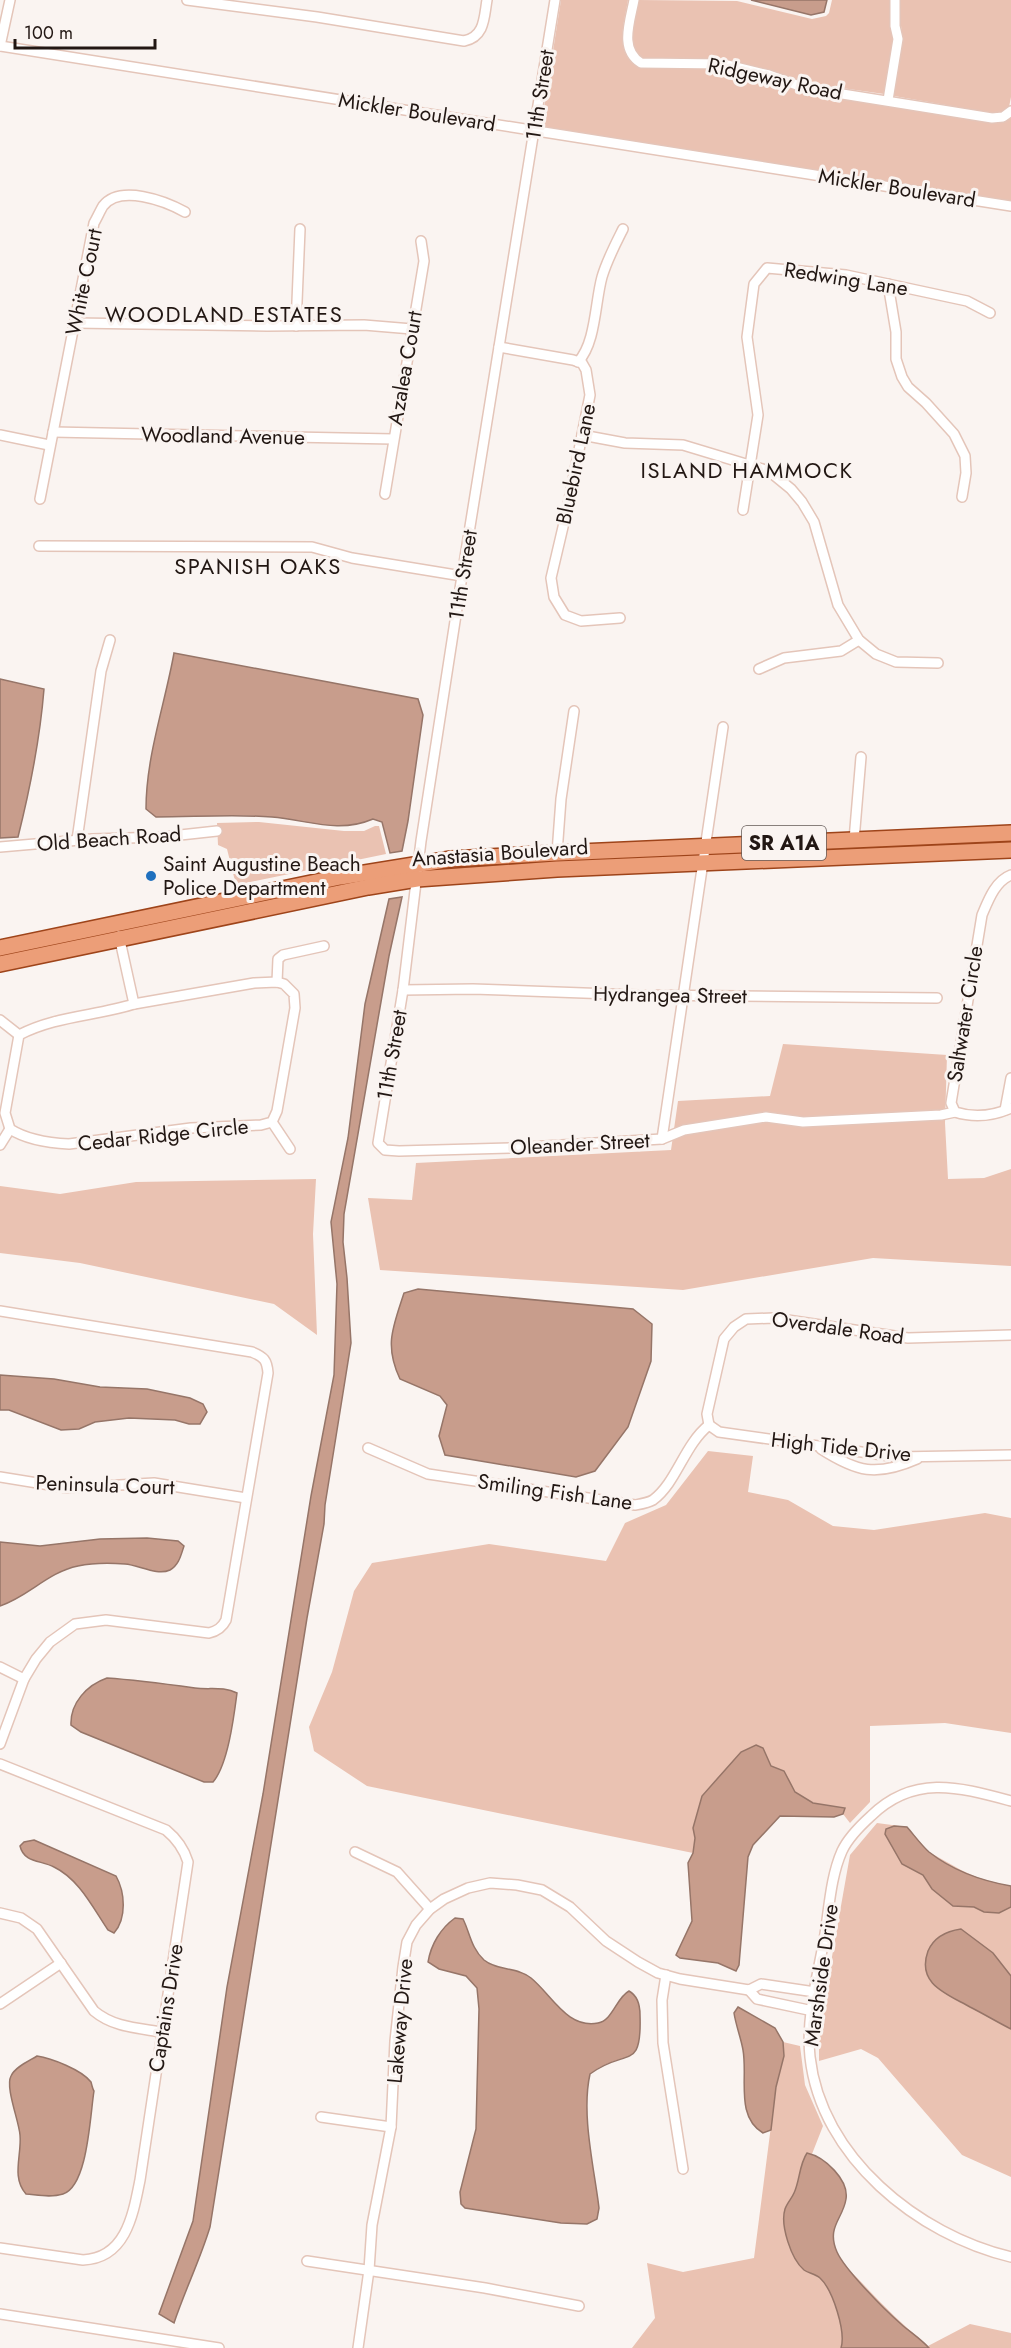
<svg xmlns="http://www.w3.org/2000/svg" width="1011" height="2348" font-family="Jost,sans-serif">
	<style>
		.green { fill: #eac2b2 }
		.water { fill: #c89d8c; stroke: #967568; stroke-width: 1.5 }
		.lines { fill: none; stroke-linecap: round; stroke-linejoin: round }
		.minor-casing { stroke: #e4c5b9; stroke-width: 12 }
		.primary-casing { stroke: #9e441a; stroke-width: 18 }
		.minor { stroke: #fff; stroke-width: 9 }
		.primary { stroke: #ec9e78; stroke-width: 15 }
		.poi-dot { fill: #1f70be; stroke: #faf4f1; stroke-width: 2 }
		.labels { text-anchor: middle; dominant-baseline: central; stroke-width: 6; stroke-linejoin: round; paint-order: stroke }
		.shield { fill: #faf4f1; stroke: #635956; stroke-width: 1.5 }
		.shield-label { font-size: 20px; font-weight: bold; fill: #221713 }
		.street-label { font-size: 21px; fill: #221713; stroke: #faf4f1 }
		.poi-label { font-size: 21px; fill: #221713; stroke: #faf4f1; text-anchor: start }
		.neighbourhood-label { font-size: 22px; letter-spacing: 1.5px; fill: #221713; stroke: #faf4f1 }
	</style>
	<rect width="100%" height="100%" fill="#faf4f1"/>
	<g class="green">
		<path d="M561 0H628C624 24 613 55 641 68L723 69 767 80 804 93 993 122H1004L1011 117V201L541 127Z"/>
		<path d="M639 0 737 1 812 19 826 16 829 13 832 0H890V26L893 39 884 94 806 83 770 71 724 60 643 59C625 47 636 18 639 0Z"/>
		<polygon points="901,0 1011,0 1011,97 1009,107 1001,112 992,113 894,96 903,40 901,26"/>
		<polygon points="259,822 344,831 364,831 375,826 379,826 386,854 236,885 227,849 218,845 217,823"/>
		<polygon points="783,1044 947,1055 945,1123 948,1179 984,1178 1011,1169 1011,1266 873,1258 683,1290 380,1270 368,1198 412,1200 416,1163 671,1150 678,1101 770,1096"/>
		<polygon points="316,1179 313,1234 317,1335 274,1304 80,1263 0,1253 0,1186 60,1194 136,1182"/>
		<polygon points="708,1451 753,1456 748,1492 788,1500 833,1526 874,1530 985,1513 1011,1518 1011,1733 945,1723 870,1726 870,1802 850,1823 843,1814 845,1808 813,1803 795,1792 693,1853 367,1786 314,1751 309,1727 332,1672 354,1591 372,1563 489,1544 606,1561 625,1523 666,1505"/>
		<polygon points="877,1823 907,1827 929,1852 961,1870 985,1881 1011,1886 1011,2177 962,2155 878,2058 861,2049 819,2061 819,2030 850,1855"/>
		<path d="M783 2042 800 2046 805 2085 823 2126 812 2154C882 2202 816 2210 837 2253 843 2265 855 2275 864 2285 884 2307 905 2327 928 2346L970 2324 1011 2333V2348H632L655 2318 647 2263 683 2272 754 2258 776 2087 784 2056Z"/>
	</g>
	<g class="water">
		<polygon points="751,0 827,0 824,12 811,15"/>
		<path d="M174 653 418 699 423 715 408 821 402 851 390 853 382 822 373 819C338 834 308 820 272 817 234 814 194 817 156 817L146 809C146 756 165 704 174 653Z"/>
		<path d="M0 679 44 689C40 739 30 789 18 837L0 838Z"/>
		<path d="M402 897 389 956 344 1214 343 1242 347 1278 351 1343 325 1505 324 1524 307 1618 210 2227C200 2260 185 2290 174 2323L159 2314 193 2221 227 1987 263 1794 311 1496 334 1375 337 1284 331 1222 348 1138 365 1004 389 899Z"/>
		<path d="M418 1289 633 1309 652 1324 651 1361 628 1427 595 1471 576 1477 445 1455 439 1436 447 1405 440 1396 400 1379C384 1345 393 1327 404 1293Z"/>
		<polygon points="0,1375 54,1379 100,1387 147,1389 190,1398 203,1404 207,1412 200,1424 189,1424 175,1420 129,1418 95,1422 79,1429 61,1430 9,1410 0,1410"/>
		<path d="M147 1538 178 1541 184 1546C181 1555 179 1565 170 1570 157 1576 139 1565 125 1564 111 1563 92 1563 78 1566 48 1572 28 1597 0 1606V1542L40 1546 100 1539Z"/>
		<path d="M107 1678C137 1680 166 1684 195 1688 210 1690 223 1686 237 1693 234 1716 228 1765 213 1782H204L81 1732 71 1725C70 1703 87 1685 107 1678Z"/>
		<polygon points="756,1745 763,1748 771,1766 784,1771 795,1792 813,1803 845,1808 843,1814 834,1817 780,1816 753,1845 748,1857 739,1965 736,1971 718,1963 680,1958 676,1955 692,1921 688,1863 693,1853 695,1838 693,1828 702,1796 741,1752"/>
		<path d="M894 1826 907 1827C914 1835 921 1845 929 1852 952 1870 982 1881 1011 1886V1907L999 1913 984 1912 974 1907 953 1906 932 1889 923 1875 902 1864 885 1834 886 1829Z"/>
		<path d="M34 1840 116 1876C125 1892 127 1918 114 1933L108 1930C93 1908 79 1879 54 1867 41 1860 24 1863 20 1846L24 1842Z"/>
		<path d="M455 1918 463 1919C470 1933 471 1948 484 1960 497 1971 518 1967 531 1978 552 1995 567 2029 598 2023 613 2020 616 1998 629 1991 638 1996 640 2005 640 2015 642 2073 626 2047 590 2074 581 2114 594 2167 599 2208L597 2219 587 2224 561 2223 465 2208 461 2204 460 2192 476 2129 479 2009 477 1988 466 1976 439 1969 428 1962C431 1944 441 1928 455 1918Z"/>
		<path d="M961 1929 993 1953 1011 1976V2029C997 2022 984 2014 970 2007 947 1994 916 1984 928 1951 934 1937 947 1931 961 1929Z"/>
		<path d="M738 2007 775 2028 783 2042 784 2056 776 2087 771 2130 763 2133C735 2116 748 2078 743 2050 741 2038 736 2026 734 2013Z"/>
		<path d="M37 2056C51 2058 82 2070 91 2082 91 2082 93 2090 94 2091 90 2115 88 2186 63 2194 51 2198 38 2195 26 2194 11 2177 22 2155 20 2135 19 2121 5 2087 11 2076 15 2067 29 2061 37 2056Z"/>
		<path d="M807 2153C825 2157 849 2180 846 2199 843 2219 826 2227 837 2252 845 2270 885 2310 901 2324 910 2332 921 2339 929 2348H841C846 2332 833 2290 820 2278 816 2274 808 2273 804 2270 791 2259 780 2225 785 2209 787 2203 792 2198 794 2193 800 2180 799 2165 807 2153Z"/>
	</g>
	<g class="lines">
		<g class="minor-casing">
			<g id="minor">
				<path d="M187 0 317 17 464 41C485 37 484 17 487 0"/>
				<polyline points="555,0 462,576 421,841 403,990 378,1143 385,1150 399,1151 511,1148 662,1139 684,1130 766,1117 803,1122 941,1115 955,1112"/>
				<path d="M634 0C630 22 619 49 641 63L723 64 769 75 805 88 992 118 1003 117 1011 111"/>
				<polyline points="0,46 1011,206"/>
				<polyline points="0,46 10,0"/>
				<polyline points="888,100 898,39 895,26 895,0"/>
				<polyline points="888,284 896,332 896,359 902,377 908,387 926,403 954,434 965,456 966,473 962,497"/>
				<polyline points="75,323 267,326 364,325 412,329"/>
				<polyline points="296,326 300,229"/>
				<polyline points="499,347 573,360 582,363 586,370 590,395 567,510 551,578 554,597 565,615 581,621 620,618"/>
				<path d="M578 362C596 343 595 302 602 277 607 260 615 245 623 229"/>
				<polyline points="53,432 393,439"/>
				<polyline points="0,435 49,445"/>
				<polyline points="582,435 625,443 683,445 769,471 791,489 802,502 814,522 838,605 859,640 876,654 896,662 938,663"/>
				<polyline points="385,494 424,261 421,241"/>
				<path d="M40 499 94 223C97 218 100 211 103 206 120 184 165 201 185 212"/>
				<polyline points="743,510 758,415 747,337 754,284 767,268 846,275 967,301 990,313"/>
				<polyline points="39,546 312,547 352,558 462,576"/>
				<polyline points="759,669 784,658 841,651 859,640"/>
				<polyline points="77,840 101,671 110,640"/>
				<polyline points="854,840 861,757"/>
				<polyline points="0,847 92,839 162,837 217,831"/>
				<polyline points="557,853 561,799 574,711"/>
				<path d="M1011 875C995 881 988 901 982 915L951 1103 955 1112C974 1118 993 1116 1011 1108"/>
				<polyline points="119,936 134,1004"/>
				<path d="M277 982 284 984 294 994 295 1008 277 1111 272 1122 261 1125 191 1128 69 1144C49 1143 27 1140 10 1129L5 1113 19 1035C55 1016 96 1016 134 1004L254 983Z"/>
				<polyline points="277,982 278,959 283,955 324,946"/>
				<polyline points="403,990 473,989 638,995 937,998"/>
				<polyline points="0,1020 19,1035"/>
				<polyline points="1005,1110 1011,1078"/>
				<polyline points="272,1122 290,1149"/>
				<polyline points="662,1139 723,727"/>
				<polyline points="0,1145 10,1129"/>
				<path d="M0 1311 252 1352C264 1357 267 1360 268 1373L226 1620C222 1628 217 1631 209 1633L106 1620 75 1624 50 1642 36 1659 24 1679 0 1744"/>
				<polyline points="709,1425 707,1414 724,1339 734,1327 746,1319 774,1318 908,1338 1011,1335"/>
				<polyline points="709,1425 719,1432 897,1457 1011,1455"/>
				<path d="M368 1448 428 1474 635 1505C641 1504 648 1503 653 1500 677 1482 684 1445 709 1425"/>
				<path d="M821 1449C857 1472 876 1477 917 1459"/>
				<polyline points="0,1477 68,1488 154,1483 246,1498"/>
				<polyline points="0,1667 24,1679"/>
				<path d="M0 1764 166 1830C177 1839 184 1849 188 1862L140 2180C133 2215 126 2258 83 2260L0 2248"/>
				<path d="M1011 1801C959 1787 914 1774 871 1816 860 1826 848 1838 842 1851 830 1878 829 1912 824 1940 817 1978 806 2019 810 2057 821 2157 918 2235 1011 2257"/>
				<polyline points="355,1852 397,1872 430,1909"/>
				<path d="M0 1913 21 1918 37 1929 94 2011C113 2027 137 2028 161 2032"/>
				<polyline points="666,1975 662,2000 663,2043 683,2169"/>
				<polyline points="749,1990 757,1999 813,2011"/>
				<polyline points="0,2004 61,1963"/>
				<polyline points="321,2117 391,2127"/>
				<polyline points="307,2261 485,2288 579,2306"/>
				<polyline points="0,2314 219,2348"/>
				<polyline points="358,2348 369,2270 372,2225 391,2127 395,2041 403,1967 407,1942 416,1925 430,1909 444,1899 468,1888 490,1883 517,1885 542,1890 570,1907 606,1941 638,1962 658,1973 680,1979 749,1990 761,1984 815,1992"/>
			</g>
		</g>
		<g class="primary-casing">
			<g id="primary">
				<polyline points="0,948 340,877 451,859 557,853 1011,833"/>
				<polyline points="0,964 368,887 417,879 557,869 1011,850"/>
			</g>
		</g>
		<use href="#minor" class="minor"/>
		<use href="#primary" class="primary"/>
	</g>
	<circle class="poi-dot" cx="151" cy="876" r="6"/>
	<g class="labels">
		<rect class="shield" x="742" y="826" width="84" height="34" rx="4.5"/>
		<g class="shield-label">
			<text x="784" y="843">SR A1A</text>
		</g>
		<g class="street-label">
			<text transform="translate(775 79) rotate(12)">Ridgeway Road</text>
			<text transform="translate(540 95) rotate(-81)">11th Street</text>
			<text transform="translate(417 112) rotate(9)">Mickler Boulevard</text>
			<text transform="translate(897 188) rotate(9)">Mickler Boulevard</text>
			<text transform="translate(846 279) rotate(9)">Redwing Lane</text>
			<text transform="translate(84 282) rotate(-78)">White Court</text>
			<text transform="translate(405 368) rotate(-80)">Azalea Court</text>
			<text transform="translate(223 436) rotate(1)">Woodland Avenue</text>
			<text transform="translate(576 464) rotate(-78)">Bluebird Lane</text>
			<text transform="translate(463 575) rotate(-81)">11th Street</text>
			<text transform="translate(109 839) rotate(-4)">Old Beach Road</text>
			<text transform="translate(500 853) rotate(-4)">Anastasia Boulevard</text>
			<text transform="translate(670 995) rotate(1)">Hydrangea Street</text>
			<text transform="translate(965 1014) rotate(-81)">Saltwater Circle</text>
			<text transform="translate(392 1055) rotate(-80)">11th Street</text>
			<text transform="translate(163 1135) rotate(-6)">Cedar Ridge Circle</text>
			<text transform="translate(580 1144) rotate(-3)">Oleander Street</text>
			<text transform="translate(838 1328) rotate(8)">Overdale Road</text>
			<text transform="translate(841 1447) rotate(6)">High Tide Drive</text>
			<text transform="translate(105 1485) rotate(2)">Peninsula Court</text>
			<text transform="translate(555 1492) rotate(8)">Smiling Fish Lane</text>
			<text transform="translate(821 1975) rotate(-82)">Marshside Drive</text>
			<text transform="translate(166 2008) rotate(-81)">Captains Drive</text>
			<text transform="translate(400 2021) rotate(-85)">Lakeway Drive</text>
		</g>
		<g class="poi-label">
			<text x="163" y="864">Saint Augustine Beach<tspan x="163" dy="24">Police Department</tspan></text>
		</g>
		<g class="neighbourhood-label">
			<text x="224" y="314">WOODLAND ESTATES</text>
			<text x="747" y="470">ISLAND HAMMOCK</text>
			<text x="258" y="566">SPANISH OAKS</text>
		</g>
	</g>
	<path d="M15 39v9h140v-9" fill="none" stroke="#221713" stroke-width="3"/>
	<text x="24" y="39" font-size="18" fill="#221713" stroke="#faf4f1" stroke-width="4.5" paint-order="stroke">100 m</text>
</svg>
